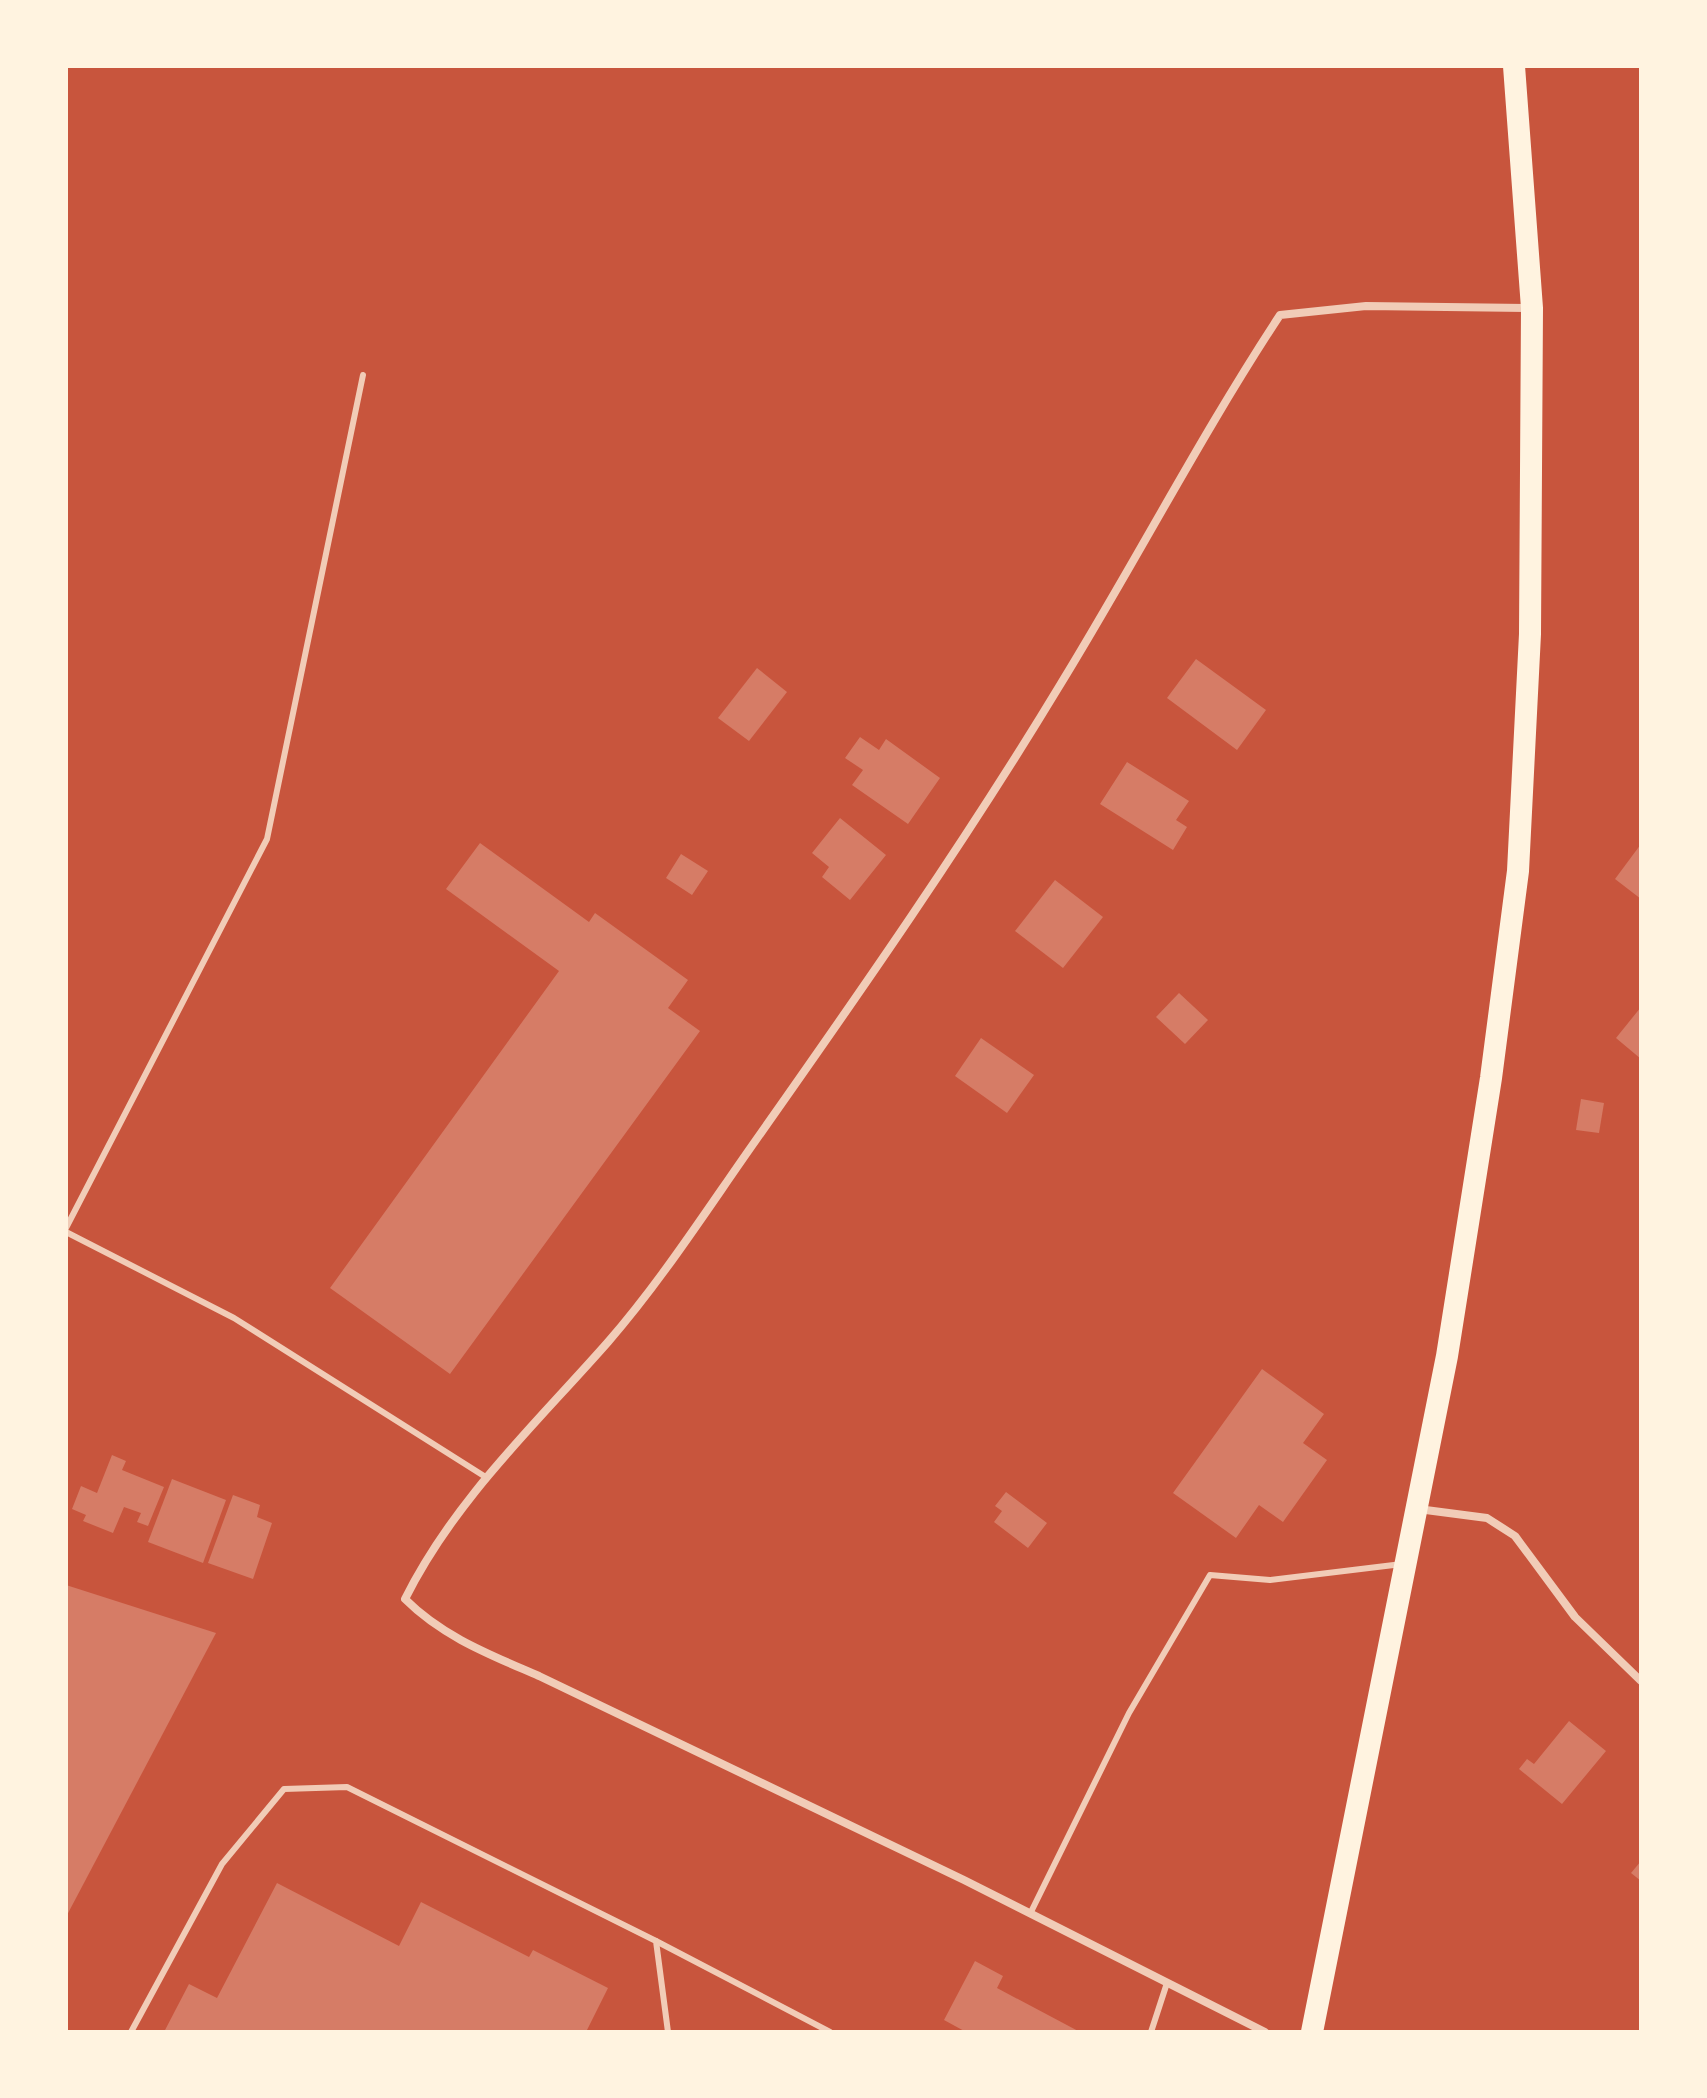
<svg xmlns="http://www.w3.org/2000/svg" width="1707" height="2098" font-family="'IBM Plex Sans',sans-serif">
	<style>
		.building { fill: #d67c66 }
		.lines { fill: none; stroke-linecap: round; stroke-linejoin: round }
		.service { stroke: #f1ccb7; stroke-width: 6 }
		.minor { stroke: #f1ccb7; stroke-width: 8 }
		.trunk { stroke: #fff3e0; stroke-width: 22 }
	</style>
	<rect width="100%" height="100%" fill="#c8553d"/>
	<g class="building">
		<polygon points="1196,659 1266,710 1237,750 1167,698"/>
		<polygon points="757,668 787,692 749,741 718,718"/>
		<polygon points="860,737 879,750 886,739 940,778 908,824 852,785 863,770 845,758"/>
		<polygon points="1127,762 1189,801 1176,820 1187,827 1173,850 1100,804"/>
		<polygon points="840,818 886,855 850,900 822,877 829,867 812,853"/>
		<polygon points="480,843 589,922 595,913 688,980 668,1008 700,1031 450,1374 330,1288 559,971 446,889"/>
		<polygon points="1641,844 1641,899 1615,879"/>
		<polygon points="681,854 708,871 692,895 666,878"/>
		<polygon points="1055,880 1103,917 1063,968 1015,931"/>
		<polygon points="1179,993 1208,1020 1185,1044 1156,1017"/>
		<polygon points="1641,1007 1641,1059 1616,1038"/>
		<polygon points="981,1038 1034,1075 1007,1113 955,1076"/>
		<polygon points="1581,1099 1604,1103 1599,1133 1576,1130"/>
		<polygon points="1262,1369 1324,1414 1303,1443 1327,1460 1283,1522 1259,1505 1236,1538 1173,1493"/>
		<polygon points="112,1455 126,1461 122,1470 164,1487 148,1526 137,1522 141,1513 124,1507 113,1533 83,1521 86,1515 72,1509 81,1486 97,1493"/>
		<polygon points="172,1479 226,1500 203,1563 148,1542"/>
		<polygon points="1006,1492 1047,1523 1028,1548 994,1522 1002,1511 995,1506"/>
		<polygon points="233,1495 260,1505 257,1517 272,1523 253,1579 208,1563"/>
		<polygon points="66,1585 216,1633 66,1917"/>
		<polygon points="1569,1721 1606,1751 1562,1804 1519,1769 1527,1759 1534,1764"/>
		<polygon points="1641,1861 1641,1881 1631,1873"/>
		<polygon points="277,1883 399,1946 421,1902 529,1957 533,1950 608,1988 586,2032 164,2032 189,1984 217,1998"/>
		<polygon points="975,1961 1003,1976 997,1988 1080,2032 966,2032 944,2020"/>
	</g>
	<g class="lines">
		<g class="service">
			<polyline points="66,1228 267,839 363,375"/>
			<polyline points="66,1232 234,1318 484,1476"/>
			<polyline points="1030,1914 1129,1713 1210,1575 1270,1580 1402,1564"/>
			<polyline points="656,1941 830,2032"/>
			<polyline points="131,2032 222,1864 284,1789 347,1787 656,1941 668,2032"/>
			<polyline points="1151,2032 1167,1983"/>
		</g>
		<g class="minor">
			<polyline points="1418,1509 1487,1518 1515,1536 1575,1617 1641,1681"/>
			<path d="M1265 2032 964 1880 539 1676C491 1655 443 1637 405 1599 455 1499 535 1425 608 1342 662 1280 708 1208 756 1140 861 991 965 842 1060 685 1135 563 1201 435 1280 315L1366 306 1531 308"/>
		</g>
		<polyline class="trunk" points="1312,2032 1447,1356 1491,1078 1518,871 1530,634 1532,308 1514,66"/>
	</g>
	<rect width="1707" height="2098" fill="none" stroke="#fff3e0" stroke-width="136"/>
</svg>
